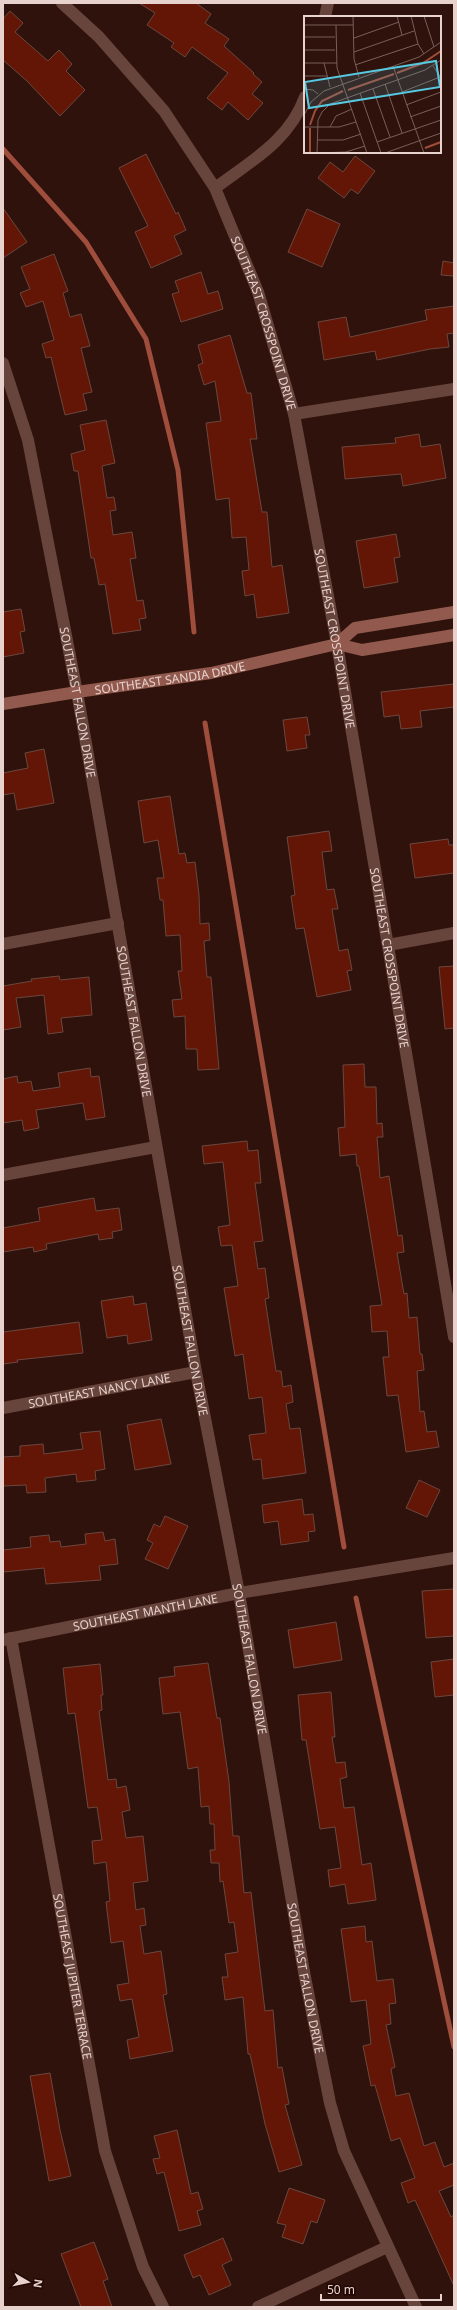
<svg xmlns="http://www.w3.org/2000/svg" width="457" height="2310" font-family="'Noto Sans',sans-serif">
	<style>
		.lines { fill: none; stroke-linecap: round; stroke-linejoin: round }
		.stream { stroke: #9f4d3c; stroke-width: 5 }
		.building { fill: #641606; stroke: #6a473f }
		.street { stroke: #67443c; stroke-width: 12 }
		.secondary { stroke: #925a4e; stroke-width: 12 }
		.labels { text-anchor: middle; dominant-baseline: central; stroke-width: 3; stroke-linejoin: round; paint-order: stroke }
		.street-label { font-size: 12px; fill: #e7d2cd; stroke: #240804 }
		.inset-river { fill: none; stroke: #9f4d3c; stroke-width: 2 }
		.inset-road { fill: none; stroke: #795f59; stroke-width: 1 }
		.view { fill: #56c9e1; fill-opacity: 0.15; stroke: #56c9e1; stroke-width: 2 }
		.inset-edge { fill: none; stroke: #e7d2cd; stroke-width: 2 }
	</style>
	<rect width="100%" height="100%" fill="#2f120b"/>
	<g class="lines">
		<g class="stream">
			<polyline points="3,149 86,242 146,339 178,470 194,632"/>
			<polyline points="205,723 344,1547"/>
			<polyline points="356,1598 454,2047"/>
		</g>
	</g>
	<g class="building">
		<polygon points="139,3 196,3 211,14 205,23 229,39 224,46 254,73 253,74 262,82 252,94 263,103 248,120 228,102 222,110 207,98 228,73 192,47 185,57 171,47 174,43 147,25 155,13"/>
		<polygon points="10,11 23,23 15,32 48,61 59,50 72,64 66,71 85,90 60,116 27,81 3,60 3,19"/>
		<polygon points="146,154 176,214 178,212 186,230 174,236 182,254 151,268 135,232 148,226 119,168"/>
		<polygon points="355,156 375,171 358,194 351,189 344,198 318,178 330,162 343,172"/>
		<polygon points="3,208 27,242 3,258"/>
		<polygon points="307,209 340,224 322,267 288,252"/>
		<polygon points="54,254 68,291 63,293 70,317 81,314 90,346 81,348 92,392 83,394 87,410 65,415 51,357 46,358 42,344 54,340 43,301 26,307 20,293 30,289 21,267"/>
		<polygon points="443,261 454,263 454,276 441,275"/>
		<polygon points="201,272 208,294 218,291 223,309 181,322 172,294 179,292 175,281"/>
		<polygon points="454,306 454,333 447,334 449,347 430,349 377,360 375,351 324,360 318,322 346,317 350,337 427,320 425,310"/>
		<polygon points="230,335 247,393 251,393 257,439 250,439 262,512 267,512 272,567 282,565 289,613 257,618 254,594 245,596 242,571 249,570 246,537 232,538 229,498 216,500 206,423 221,421 215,381 204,385 198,365 203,363 198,345"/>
		<polygon points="106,420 115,463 102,466 107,498 114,497 116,510 110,511 113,535 132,532 136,558 130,559 137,601 143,600 146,618 139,619 141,630 113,634 105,584 99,585 94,558 91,558 78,471 74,471 71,454 85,450 80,425"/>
		<polygon points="419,434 421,447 440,444 446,478 403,486 401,474 345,479 342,447 396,443 395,438"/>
		<polygon points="396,534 400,557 394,558 398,582 364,588 356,541"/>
		<polygon points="21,609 25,631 20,632 24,653 3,657 3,612"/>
		<polygon points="454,684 454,707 420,711 422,727 401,729 399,715 384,717 381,692"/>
		<polygon points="307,717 310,735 305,735 307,748 287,751 283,720"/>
		<polygon points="44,749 54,803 17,810 14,793 3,795 3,773 28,768 25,753"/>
		<polygon points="170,796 179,854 185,853 187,863 195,862 199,895 200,924 209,923 210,940 204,941 207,977 211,977 219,1069 198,1070 197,1049 186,1049 185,1016 174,1017 172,1000 182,999 178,971 182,971 180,935 166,936 163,900 160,900 157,878 164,878 158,840 144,843 138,801"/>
		<polygon points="329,831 332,851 322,852 327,890 334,889 338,909 332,909 339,951 348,949 352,970 347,971 351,990 317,997 304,928 296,929 291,896 295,895 287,837"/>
		<polygon points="448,839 449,845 454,845 454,873 415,878 410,844"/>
		<polygon points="454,966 454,1028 445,1029 439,967"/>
		<polygon points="59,976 60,980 89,977 92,1015 61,1018 63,1032 48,1034 44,995 16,998 21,1027 3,1030 3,986 32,981 31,979"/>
		<polygon points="364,1064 365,1087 376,1087 377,1124 382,1123 383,1137 377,1137 380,1178 389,1176 398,1236 402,1235 404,1252 397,1253 404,1294 407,1293 409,1318 417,1317 420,1354 422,1354 424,1370 417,1371 420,1412 424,1411 427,1432 436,1431 439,1447 406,1452 398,1395 387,1396 383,1357 389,1357 387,1331 372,1332 370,1306 382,1305 359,1166 357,1166 356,1154 340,1156 338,1128 345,1127 343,1065"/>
		<polygon points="90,1068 91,1077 99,1076 105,1117 86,1120 83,1103 36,1110 39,1128 24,1131 22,1120 3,1123 3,1079 17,1076 18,1083 31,1081 33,1091 60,1087 58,1073"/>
		<polygon points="247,1141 248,1151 258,1150 261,1183 255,1183 263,1241 254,1242 258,1269 265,1268 269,1298 265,1299 276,1371 281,1371 283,1387 291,1385 293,1402 286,1404 290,1429 300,1428 306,1473 263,1479 261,1459 253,1460 249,1435 266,1433 262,1397 249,1399 243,1354 235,1356 224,1288 238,1286 232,1245 221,1246 218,1227 230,1225 223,1162 204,1164 202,1146"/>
		<polygon points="94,1198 96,1211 119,1208 122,1230 112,1232 113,1238 99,1240 98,1234 46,1244 47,1249 34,1252 33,1247 3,1252 3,1228 40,1221 38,1208"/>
		<polygon points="133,1296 134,1305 146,1303 152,1340 128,1344 127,1335 107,1338 101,1301"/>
		<polygon points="79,1322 83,1353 17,1360 18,1362 3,1364 3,1332"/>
		<polygon points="161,1419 171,1464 135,1470 127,1425"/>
		<polygon points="100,1431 105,1469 95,1471 96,1480 77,1482 76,1474 45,1478 46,1492 27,1493 26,1485 3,1486 3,1457 20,1456 20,1446 43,1444 44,1454 83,1449 80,1433"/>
		<polygon points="419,1480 440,1490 427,1517 406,1508"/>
		<polygon points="302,1499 304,1515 313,1514 315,1531 308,1532 309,1541 281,1545 278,1521 264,1523 262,1505"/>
		<polygon points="165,1516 188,1526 168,1569 145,1559 153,1543 147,1540 154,1524 160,1527"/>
		<polygon points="103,1532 105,1541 115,1539 118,1564 99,1566 101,1580 46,1584 44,1568 3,1572 3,1550 31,1547 30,1537 49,1535 50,1542 60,1541 61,1547 86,1544 85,1534"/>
		<polygon points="454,1589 454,1636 426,1638 422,1591"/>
		<polygon points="336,1622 342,1660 294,1668 288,1630"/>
		<polygon points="454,1659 454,1695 435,1697 431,1662"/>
		<polygon points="208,1663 217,1718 220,1718 229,1782 233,1836 239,1836 244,1893 251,1892 265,2011 273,2010 278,2068 282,2067 289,2104 285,2105 302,2165 279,2172 265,2124 250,2054 248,2054 243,1997 225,2000 222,1977 228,1977 225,1954 238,1952 234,1922 229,1923 223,1881 220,1882 219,1863 211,1863 210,1850 215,1850 214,1824 210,1824 209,1806 201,1807 198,1767 188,1769 180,1712 163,1714 159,1678 175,1676 174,1667"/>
		<polygon points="100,1664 103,1695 101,1695 102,1710 99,1711 108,1780 116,1779 117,1788 126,1786 130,1810 122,1812 126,1838 143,1836 148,1881 133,1883 136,1910 144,1908 146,1925 140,1926 144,1954 161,1951 167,1994 163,1995 173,2051 130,2059 127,2040 139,2037 132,1999 120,2001 117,1985 129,1983 123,1941 111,1943 106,1902 110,1901 106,1862 94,1864 92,1841 102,1840 97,1807 88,1808 75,1713 68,1714 63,1668"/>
		<polygon points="331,1692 335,1737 332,1737 336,1763 345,1762 347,1777 340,1779 344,1808 354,1807 362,1865 371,1863 376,1900 348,1904 345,1884 330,1887 328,1870 341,1868 335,1827 320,1829 306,1740 302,1740 298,1695"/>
		<polygon points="365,1926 366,1942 372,1941 377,1981 393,1979 396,2003 389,2004 391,2024 386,2025 395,2067 391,2069 396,2096 409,2093 424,2146 435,2142 444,2167 454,2163 454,2185 439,2191 451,2217 454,2215 454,2286 415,2200 408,2203 401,2183 415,2178 400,2138 391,2141 375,2085 371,2086 363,2046 371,2044 366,2000 351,2002 341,1929"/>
		<polygon points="50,2073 60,2130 71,2176 49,2181 30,2076"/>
		<polygon points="177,2130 191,2194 198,2192 203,2209 197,2211 201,2225 179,2231 164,2172 157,2174 153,2159 160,2158 154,2136"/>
		<polygon points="289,2188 325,2200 317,2223 311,2221 303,2244 282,2237 286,2225 277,2223"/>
		<polygon points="223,2238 232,2260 222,2265 231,2285 209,2295 200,2275 193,2278 184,2255"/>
		<polygon points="94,2242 108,2279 103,2281 112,2307 81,2307 61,2254"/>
	</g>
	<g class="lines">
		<g class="street">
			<path id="s1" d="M62 3 99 37 164 111 215 188 258 292 294 414 337 644 454 1337"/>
			<polyline points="325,17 328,3"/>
			<path d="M215 188C251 161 289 141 305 97"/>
			<path id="s2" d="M3 363 28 440 77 692 196 1372 239 1593 304 1972 330 2103 344 2151 416 2307"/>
			<polyline points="294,414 454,389"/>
			<polyline points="3,944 118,923"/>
			<polyline points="388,945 454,933"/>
			<polyline points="3,1175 156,1147"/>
			<path id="s3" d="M3 1408 196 1372"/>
			<path id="s4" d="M11 1638 105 2151 143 2267 163 2307"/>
			<path id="s5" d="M3 1640 239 1593 454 1558"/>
			<polyline points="258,2307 387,2247"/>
		</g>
		<g class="secondary">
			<polyline points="337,644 355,628 454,612"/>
			<path id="s6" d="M3 704 77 692 211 673 337 644 362 650 454 635"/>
		</g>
	</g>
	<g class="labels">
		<g class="street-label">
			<text stroke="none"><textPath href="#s1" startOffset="385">SOUTHEAST CROSSPOINT DRIVE</textPath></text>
			<text stroke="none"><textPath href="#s1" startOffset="709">SOUTHEAST CROSSPOINT DRIVE</textPath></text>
			<text stroke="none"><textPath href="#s6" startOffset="169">SOUTHEAST SANDIA DRIVE</textPath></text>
			<text stroke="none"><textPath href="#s2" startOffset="348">SOUTHEAST FALLON DRIVE</textPath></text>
			<text stroke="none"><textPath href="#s1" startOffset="1033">SOUTHEAST CROSSPOINT DRIVE</textPath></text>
			<text stroke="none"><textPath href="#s2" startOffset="672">SOUTHEAST FALLON DRIVE</textPath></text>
			<text stroke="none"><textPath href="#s2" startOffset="996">SOUTHEAST FALLON DRIVE</textPath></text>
			<text stroke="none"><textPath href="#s3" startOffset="98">SOUTHEAST NANCY LANE</textPath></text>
			<text stroke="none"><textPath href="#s5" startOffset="145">SOUTHEAST MANTH LANE</textPath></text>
			<text stroke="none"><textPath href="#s2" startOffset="1320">SOUTHEAST FALLON DRIVE</textPath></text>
			<text stroke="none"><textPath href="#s4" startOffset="344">SOUTHEAST JUPITER TERRACE</textPath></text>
			<text stroke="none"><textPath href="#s2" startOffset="1644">SOUTHEAST FALLON DRIVE</textPath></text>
		</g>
	</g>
	<g transform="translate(304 16)">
		<rect width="137" height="137" fill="#2f120b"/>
		<path class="inset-river" d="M93 57 119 47 137 35M44 74 90 58M6 109 11 95 18 85 39 75M121 132 137 126M6 137V112"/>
		<path class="inset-road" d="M49 0 50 43 55 61M93 0 98 19M107 0 114 28 120 38M120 0 130 31M0 9H49M32 9 33 52 63 137M0 21H31M50 22 95 6M0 34H31M50 36 110 15M0 47H33M20 47 26 71M51 49 114 28M89 50 120 137M129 50 137 62M0 60H23M81 68 98 117M0 73 9 74 14 78M69 73 86 121M98 76 136 61M56 77 77 137M102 89 137 76M0 99 7 86 20 75 115 41 137 26M106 101 137 90M0 111H35L52 106M26 111 32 100 48 93M13 124H39L57 118M73 126 137 104M13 137 14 104 18 96 26 88 121 54 137 44M13 137 42 136 61 130M81 137 137 117"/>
		<path class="view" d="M132 45 136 71 5 92 1 66Z"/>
		<rect width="137" height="137" class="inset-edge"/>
	</g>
	<rect width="457" height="2310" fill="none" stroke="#e7d2cd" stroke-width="8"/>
	<g transform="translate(28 2282) rotate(99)" stroke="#240804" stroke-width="3" paint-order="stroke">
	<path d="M0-3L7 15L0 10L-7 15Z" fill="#e7d2cd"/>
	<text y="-6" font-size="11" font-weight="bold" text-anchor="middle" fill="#e7d2cd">N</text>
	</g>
	<path d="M321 2294v6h120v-6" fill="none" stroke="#e7d2cd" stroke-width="2"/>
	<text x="327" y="2294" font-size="12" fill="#e7d2cd" stroke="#240804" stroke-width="3" paint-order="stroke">50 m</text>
</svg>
